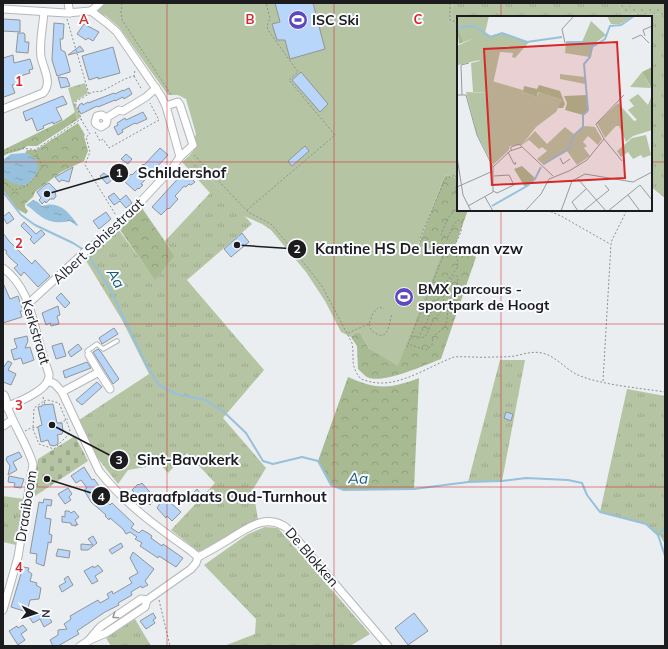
<svg xmlns="http://www.w3.org/2000/svg" width="668" height="649" font-family="Mulish,sans-serif">
	<style>
		.grass { fill: url(#grass-tufts) }
		.forest { fill: url(#forest-crowns) }
		.cemetery { fill: url(#cemetery-stones) }
		.park { fill: url(#park-dots) }
		.pitch { fill: #b5c4a3 }
		.water { fill: url(#water-ripples) }
		.lines { fill: none; stroke-linecap: round; stroke-linejoin: round }
		.stream { stroke: #96c0db; stroke-width: 2 }
		.building { fill: #b8d6f9; stroke: #929497 }
		.lane-casing { stroke: #b4b7ba; stroke-width: 5.5 }
		.street-casing { stroke: #b4b7ba; stroke-width: 9 }
		.secondary-casing { stroke: #b4b7ba; stroke-width: 12 }
		.path { stroke: #8e9092; stroke-width: 1; stroke-dasharray: 2 2; stroke-linecap: butt }
		.lane { stroke: #fff; stroke-width: 3.5 }
		.street { stroke: #fff; stroke-width: 7 }
		.secondary { stroke: #fff; stroke-width: 10 }
		.oneway { stroke: #99999a }
		.grid { fill: none; stroke: #d62828; stroke-width: 1; stroke-opacity: 0.55 }
		.labels { text-anchor: middle; dominant-baseline: central; stroke-width: 4; stroke-linejoin: round; paint-order: stroke }
		.poi-label { font-size: 14px; font-weight: bold; fill: #1c1c1e; stroke: #f9fbff; text-anchor: start }
		.street-label { font-size: 14px; fill: #1c1c1e; stroke: #f9fbff }
		.water-label { font-size: 15px; font-style: italic; fill: #145b7f; stroke: #f9fbff }
		.inset-river { fill: none; stroke: #96c0db; stroke-width: 2 }
		.inset-road { fill: none; stroke: #989a9d; stroke-width: 1 }
		.view { fill: #d62828; fill-opacity: 0.15; stroke: #d62828; stroke-width: 2 }
		.inset-edge { fill: none; stroke: #1c1c1e; stroke-width: 2 }
		.grid-label { font-size: 13px; text-anchor: middle; font-weight: bold; fill: #d62828; stroke: #f9fbff; stroke-width: 4; stroke-linejoin: round; paint-order: stroke }
		.leader { fill: none; stroke: #1c1c1e; stroke-width: 1.5 }
		.callout-dot { fill: #1c1c1e; stroke: #f9fbff; stroke-width: 1.5 }
		.mark-label { font-size: 12px; text-anchor: middle; font-weight: bold; fill: #fff }
		.callout-label { font-size: 15px; text-anchor: middle; font-weight: bold; fill: #1c1c1e; stroke: #f9fbff; stroke-width: 4; stroke-linejoin: round; paint-order: stroke }
	</style>
	<defs>
		<pattern id="grass-tufts" width="24" height="20" patternUnits="userSpaceOnUse"><rect width="24" height="20" fill="#b5c4a3"/><path d="M3 7l-1-3M5 7V3M7 7l1-3M15 17l-1-3M17 17v-4M19 17l1-3" fill="none" stroke="#9ba88c"/></pattern>
		<pattern id="forest-crowns" width="20" height="18" patternUnits="userSpaceOnUse"><rect width="20" height="18" fill="#a8ba92"/><path d="M2 6a3 3 0 1 1 6 0M12 15a3 3 0 1 1 6 0" fill="none" stroke="#909f7d"/></pattern>
		<pattern id="cemetery-stones" width="16" height="16" patternUnits="userSpaceOnUse"><rect width="16" height="16" fill="#b5c4a3"/><path d="M2 7V4a2 2 0 0 1 4 0v3zM10 15v-3a2 2 0 0 1 4 0v3z" fill="#9ba88c"/></pattern>
		<pattern id="park-dots" width="8" height="8" patternUnits="userSpaceOnUse"><rect width="8" height="8" fill="#b5c4a3"/><path d="M2 2h.1M6 6h.1" fill="none" stroke="#9ba88c" stroke-width="1.8" stroke-linecap="round"/></pattern>
		<pattern id="water-ripples" width="26" height="14" patternUnits="userSpaceOnUse"><rect width="26" height="14" fill="#96c0db"/><path d="M2 4q2-2 4 0t4 0M15 11q2-2 4 0t4 0" fill="none" stroke="#81a4bc"/></pattern>
	</defs>
	<rect width="100%" height="100%" fill="#ebeef1"/>
	<g class="grass">
		<polygon points="453,3 619,3 623,13 665,15 665,198 651,187 651,17 458,17 458,21 451,19"/>
		<polygon points="85,83 88,93 74,102 81,117 77,120 68,88"/>
		<polygon points="189,156 252,224 187,280 264,370 223,418 266,468 253,489 258,520 234,532 203,551 198,551 171,530 215,483 187,453 168,473 157,461 146,467 128,470 118,484 96,456 79,420 149,374 122,320 85,259 89,257 118,229 155,279 175,256 165,241 210,193 182,162"/>
		<polygon points="500,360 525,360 502,481 468,482"/>
		<polygon points="627,389 665,396 665,544 660,536 658,535 646,524 600,512"/>
		<polygon points="3,496 24,499 16,545 3,542"/>
		<polygon points="265,527 278,528 370,634 350,646 224,646 255,634 256,619 204,565 248,534"/>
		<polygon points="135,619 151,646 111,646 106,638"/>
	</g>
	<g class="forest">
		<path d="M75 112 77 120 37 146H27C20 153 11 151 3 156V150L64 120Z"/>
		<path d="M78 123 85 135 84 136 88 151 84 161 61 172 35 192 33 197 25 204V207L28 211 26 214 17 209 3 190V175L4 177 25 185C38 177 36 172 34 158L25 153 27 150H36Z"/>
		<path d="M445 175 458 178V210H468L455 246 476 257 441 359C425 365 381 385 367 377 364 375 360 371 358 369L357 346 351 337 355 333 360 332 369 349 443 252 418 246Z"/>
		<polygon points="142,208 175,256 155,280 120,230"/>
		<path d="M348 377C377 390 390 389 419 378L414 489 344 490 331 485 318 461Z"/>
	</g>
	<polygon class="cemetery" points="75,436 88,461 32,498 38,459"/>
	<polygon class="park" points="619,3 665,3 665,15 623,13"/>
	<g class="pitch">
		<polygon points="105,3 453,3 451,19 458,21 458,178 445,175 418,245 443,252 398,366 369,349 360,332 355,333 351,337 341,332 325,301 306,272 271,230 262,224 244,216 189,156 194,150 194,140 196,134 186,99 178,95 168,95 119,27 106,16 102,15 98,11 100,6"/>
		<polygon points="626,3 665,3 665,9 629,6"/>
	</g>
	<g class="water">
		<path d="M25 153C28 154 32 156 34 158 43 168 34 180 25 185 16 185 8 183 3 175V160L11 154Z"/>
		<path d="M33 200 38 202 42 206C59 200 69 212 78 225L77 226 70 221C59 224 47 222 39 215 34 212 32 208 26 205Z"/>
	</g>
	<g class="lines">
		<g class="stream">
			<polyline points="3,192 21,215 35,225 73,243 84,250"/>
			<polyline points="89,257 109,287 147,366 159,385 176,394 205,400 224,412 246,433 263,461 273,464 302,457 318,461 331,485 344,490 414,489 468,482 502,481 526,478 568,480 582,483 587,495 600,512 646,524 658,535 665,556"/>
			<polyline points="658,535 663,530 665,526"/>
		</g>
	</g>
	<g class="building">
		<polygon points="275,3 313,3 325,49 290,59 285,40 277,40 272,24 280,22"/>
		<polygon points="3,19 20,20 20,32 3,31"/>
		<polygon points="54,23 64,24 63,39 60,39 61,50 65,52 70,70 70,72 57,76 52,60"/>
		<polygon points="84,24 99,32 93,41 88,38 86,40 77,34"/>
		<polygon points="18,33 24,33 25,35 25,42 29,42 28,53 16,52"/>
		<polygon points="80,46 84,51 68,55"/>
		<polygon points="113,47 120,73 98,79 98,77 89,80 82,56"/>
		<polygon points="13,55 14,63 30,59 33,69 29,70 30,73 17,77 19,83 12,85 15,93 4,97 3,94 3,58"/>
		<polygon points="301,72 328,104 320,112 292,80"/>
		<polygon points="58,77 67,78 70,86 61,88"/>
		<polygon points="129,88 132,94 124,99 123,97 115,101 115,100 98,107 97,106 81,114 78,109 79,105 82,103 83,105 88,102 88,103 114,93 115,94 123,90 123,91"/>
		<polygon points="63,96 67,104 56,108 62,120 53,124 53,122 43,126 44,128 37,131 32,118 26,121 23,112"/>
		<polygon points="143,112 147,119 136,124 135,123 122,130 123,132 118,135 114,127 118,125 117,123 125,118 126,120"/>
		<polygon points="305,146 309,151 292,166 288,161"/>
		<polygon points="160,148 168,155 141,184 143,185 139,189 138,188 135,191 124,181 131,174 132,175 143,164 144,165"/>
		<polygon points="126,154 132,159 128,164 121,159"/>
		<polygon points="73,167 69,182 62,180 59,182 55,177"/>
		<polygon points="184,172 195,182 191,185 189,184 186,187 184,186 175,196 178,199 169,209 168,208 161,215 152,207"/>
		<polygon points="104,173 112,180 107,184 100,176"/>
		<polygon points="49,183 57,191 55,192 56,196 54,199 50,199 46,203 45,201 42,204 39,200 41,198 37,192 45,185"/>
		<polygon points="114,193 120,200 126,195 132,203 126,208 120,201 114,205 108,197"/>
		<polygon points="9,212 14,219 7,224 3,217"/>
		<polygon points="106,212 111,219 99,229 93,221"/>
		<polygon points="24,222 36,234 41,230 45,234 34,244 30,239 32,237 21,226"/>
		<polygon points="3,233 9,241 32,264 35,260 50,276 38,287 24,272 21,276 14,268 18,265 10,258 6,253 7,251 3,249"/>
		<polygon points="242,233 249,242 231,257 224,249"/>
		<polygon points="3,283 10,299 18,296 23,311 20,311 22,317 3,323"/>
		<polygon points="61,293 70,303 65,308 56,298"/>
		<polygon points="58,306 60,315 57,316 59,324 51,326 50,323 46,325 42,313"/>
		<polygon points="114,328 118,334 102,344 99,338"/>
		<polygon points="27,336 28,341 25,348 30,347 34,360 23,364 21,358 14,360 11,350 17,348 14,339"/>
		<polygon points="62,343 66,356 56,359 52,346"/>
		<polygon points="78,344 82,349 71,357 68,352"/>
		<polygon points="98,349 101,352 119,379 113,384 93,352"/>
		<polygon points="8,361 12,363 8,370 16,374 11,385 3,382 3,368"/>
		<polygon points="87,362 91,368 65,378 63,371"/>
		<polygon points="97,382 102,387 82,405 76,400"/>
		<polygon points="53,404 57,423 62,423 63,431 62,434 57,435 58,437 58,444 54,446 50,445 48,440 41,442 38,428 39,426 42,425 38,407 42,406 42,405"/>
		<polygon points="506,412 513,414 511,421 504,418"/>
		<polygon points="19,452 22,457 13,462 17,470 8,475 10,466 6,460 7,457"/>
		<polygon points="84,467 92,480 94,479 99,486 95,490 110,505 112,503 134,524 131,528 139,533 142,530 148,533 152,536 151,538 162,546 163,544 183,558 176,567 159,556 158,558 140,546 142,543 135,539 137,537 130,532 126,534 123,529 110,518 109,520 105,516 106,515 91,502 84,490 87,488 81,480 76,483 71,476"/>
		<polygon points="9,476 24,479 21,488 14,487 15,483 8,482"/>
		<polygon points="142,483 155,498 150,505 143,498 141,500 132,490 138,484 139,485"/>
		<polygon points="68,488 72,494 69,497 71,500 65,504 58,494"/>
		<polygon points="197,489 200,493 190,504 186,501"/>
		<polygon points="164,497 181,512 172,521 167,516 166,518 157,508"/>
		<polygon points="44,499 52,500 51,506 47,505 45,518 51,519 49,534 52,535 51,543 48,542 48,544 44,566 36,563 37,554 30,553 39,502 43,503"/>
		<polygon points="65,511 69,511 71,513 74,511 79,517 75,520 78,525 76,524 76,526 71,525 71,523 62,522 62,516 65,517"/>
		<polygon points="93,536 97,543 88,550 81,550 81,544 93,545 88,539"/>
		<polygon points="121,543 123,547 112,554 109,550"/>
		<polygon points="58,549 70,551 69,558 56,556"/>
		<polygon points="133,552 154,569 145,581 148,585 142,588 141,586 131,592 132,595 118,603 119,605 105,612 77,631 79,634 58,646 53,646 50,640 58,635 58,630 67,629 64,624 71,619 70,616 98,600 100,603 109,598 107,594 112,591 113,594 132,583 129,578 138,573 130,558"/>
		<polygon points="98,565 103,571 95,576 98,581 92,584 84,571 93,566 94,568"/>
		<polygon points="23,567 29,568 28,571 32,574 30,581 37,583 36,585 41,588 39,599 30,600 27,612 11,607"/>
		<polygon points="68,576 73,585 62,592 59,586 66,582 64,579"/>
		<polygon points="39,612 41,615 44,613 46,618 48,616 52,622 44,627 40,619 33,623 29,617"/>
		<polygon points="153,613 156,618 153,620 155,623 146,629 140,621"/>
		<polygon points="414,613 428,631 408,645 395,628"/>
		<polygon points="23,625 27,630 21,634 25,640 18,645 9,631 17,626 18,628"/>
	</g>
	<g class="lines">
		<g class="lane-casing">
			<polyline id="lane" points="89,355 87,351 97,344 103,349 117,341"/>
		</g>
		<g class="street-casing">
			<g id="street">
				<polyline points="68,3 70,13"/>
				<polyline points="3,9 66,13 91,11"/>
				<polyline points="91,11 108,24 117,32 161,96 166,106 180,157"/>
				<polyline points="91,11 100,3"/>
				<path d="M3 109 43 93C53 83 43 68 41 57 39 43 43 26 44 12"/>
				<polyline points="106,118 107,121 106,124 101,127 96,124 95,122 97,116 102,115 106,118 119,110 123,111 146,97 156,88"/>
				<path d="M3 268C26 285 31 311 38 338 41 350 45 362 49 374 49 376 49 378 48 380 45 391 17 403 7 406 14 426 27 444 33 464L18 557 3 610"/>
				<polyline points="29,303 89,248 108,235 121,223 173,167 180,157 193,145 180,105 178,102 166,106"/>
				<polyline points="89,355 99,372 110,389"/>
				<path d="M48 381 55 384 62 392 99 471C125 504 157 527 191 551L198 557"/>
				<polyline points="62,392 99,372"/>
				<polyline points="3,426 12,420"/>
				<path d="M198 557C208 552 218 546 228 540 247 528 267 512 288 529L388 646"/>
				<polyline points="88,641 100,627 141,599 147,600 191,569 196,563 198,557"/>
				<polyline points="80,646 88,641 106,633 145,607 147,600"/>
			</g>
		</g>
		<g class="secondary-casing">
			<polyline id="secondary" points="3,396 7,406"/>
		</g>
		<g class="path">
			<polyline points="122,3 121,12 122,20 172,96"/>
			<polyline points="450,3 450,20 458,22"/>
			<polyline points="67,19 89,94 75,102 82,121 90,134 86,137 90,152 85,165 117,217"/>
			<polyline points="134,76 142,90"/>
			<path d="M89 94C93 91 97 92 102 91 113 86 122 79 134 76L135 70"/>
			<polyline points="95,132 100,141 103,139 109,148 159,120 150,103"/>
			<path d="M3 155C12 149 25 147 35 150L81 119"/>
			<path d="M194 155 248 212 271 224 299 257 322 286 352 343C355 359 349 365 361 379 367 381 373 383 380 383 404 384 432 365 454 357 466 356 478 358 491 357 499 357 507 357 515 356 524 354 532 351 542 353 556 356 565 369 578 375 601 385 640 388 665 392"/>
			<path d="M458 174 445 179 421 236 420 241 426 245 443 252 444 254 408 344 426 350 432 345 433 337C437 333 444 329 446 324 448 321 447 309 449 303 451 293 458 287 458 277L455 275 451 279 450 285 443 295 444 304 440 313 433 321 425 337 420 338 419 336 427 322 430 313 434 310 444 285 457 268 458 263 454 247 461 232 462 223 458 220C453 225 451 229 449 236L446 237 441 235 447 219 458 207"/>
			<polyline points="455,176 458,178"/>
			<path d="M3 181 13 190C27 189 36 178 42 166L35 150"/>
			<polyline points="458,183 456,187 455,194 458,195"/>
			<polyline points="247,210 335,135 289,80 298,72 268,30 267,26 270,18 266,3"/>
			<polyline points="547,210 561,216 610,244"/>
			<path d="M369 324C370 329 372 332 377 334 389 341 389 321 392 314"/>
			<polyline points="348,333 369,324 373,313 379,307 384,309"/>
			<polyline points="603,381 611,244 612,240 627,210"/>
			<polyline points="43,397 44,401 48,400 59,403 70,430 68,435 54,449 39,444 33,429 34,408 44,401 45,405"/>
			<polyline points="60,423 68,419"/>
			<polyline points="25,431 31,428 39,427"/>
			<polyline points="14,517 18,518"/>
			<polyline points="159,600 170,646"/>
		</g>
		<use href="#lane" class="lane"/>
		<use href="#street" class="street"/>
		<use href="#secondary" class="secondary"/>
	</g>
	<defs><path id="oneway-chevron" d="M-2-3.5L2.5 0L-2 3.5" fill="none" stroke-width="1.6" stroke-linecap="round" stroke-linejoin="round"/></defs>
	<use class="oneway" href="#oneway-chevron" transform="translate(115 616) rotate(146)"/>
	<path class="grid" d="M167 3V646M334 3V646M501 3V17M3 162H458M651 162H665M501 210V646M3 324H665M3 487H665"/>
	<defs>
		<g id="stadium-disc" transform="scale(1)"><circle r="9.5" fill="#5c49c2" stroke="#f9fbff"/><path d="M0-5a6.5 5 0 1 0 0 10a6.5 5 0 1 0 0-10ZM-3.5-1.8h7v3.6h-7Z" fill="#fff"/></g>
	</defs>
	<g fill-rule="evenodd">
		<use href="#stadium-disc" x="298" y="20"/>
		<use href="#stadium-disc" x="404" y="297"/>
	</g>
	<g class="labels">
		<g class="poi-label">
			<text x="312" y="20">ISC Ski</text>
			<text x="418" y="289">BMX parcours -<tspan x="418" dy="16">sportpark de Hoogt</tspan></text>
		</g>
		<g class="street-label">
			<text transform="translate(98 241) rotate(-43)">Albert Sohiestraat</text>
			<text transform="translate(36 332) rotate(73)">Kerkstraat</text>
			<text transform="translate(26 506) rotate(-81)">Draaiboom</text>
			<text transform="translate(312 557) rotate(49)">De Blokken</text>
		</g>
		<g class="water-label">
			<text transform="translate(116 278) rotate(59)">Aa</text>
			<text transform="translate(358 478) rotate(1)">Aa</text>
		</g>
	</g>
	<g transform="translate(457 16)">
		<rect width="195" height="195" fill="#ebeef1"/>
		<path d="M0 0H32L28 17 32 20 44 17 72 26 58 42 55 41 56 37 43 36 34 77 16 76 14 47 23 45 15 23 7 26 1 13 16 10 0 11ZM150 0H176L163 8H154ZM134 5 149 19 137 28 133 41 108 37 109 26H125ZM185 56 194 72 173 71ZM103 58 128 61V68L103 63ZM181 78 191 89 195 79V114L176 120 169 126 162 110H159L148 122 140 107 161 87 177 105 180 104 171 94 177 90 172 84ZM128 110 138 111 145 123 141 129 131 120 126 126 130 130 127 132 133 140 120 149 110 135 87 149 80 143 90 135 85 131 82 133 72 124 65 129 78 115 90 128 108 111 118 119ZM189 119 194 139 186 142 184 139 176 143 171 136 164 141 160 135 175 122Z" fill="#b5c4a3"/>
		<path d="M16 9 1 13 7 26 2 28 0 11ZM195 51V73L185 56ZM82 69 103 75 108 88 106 92H99L105 84 81 76 80 81 66 76 67 70 80 73ZM130 79 131 96 126 99 108 94 110 87 107 80ZM65 150 78 162 68 171 57 153Z" fill="#a8ba92"/>
		<path d="M15 23H30L31 42 1 49 0 30Z" fill="#b5c4a3"/>
		<path d="M29 28V41L21 45 18 30ZM35 65 66 74V76L80 81 82 76 105 84 99 96 79 111 65 129 53 130 52 134 36 149 20 118 9 76 34 77Z" fill="#b5c4a3"/>
		<path class="inset-river" d="M0 12 17 10 34 21 45 17 70 26 105 21M109 26H129L137 29M86 148 112 133 117 119 126 111V99L131 94 127 48 133 41 135 31 148 23 153 10 164 9 177 0M35 190 70 170 78 163 84 151"/>
		<path class="inset-road" d="M188 20 186 14 195 10M175 23 184 19 192 27M108 27 105 13 117 0M0 79H9L20 119 36 151M5 79 4 49 12 47M54 134V131L62 128 96 160M51 136 57 148H59L58 146M0 141 6 179 14 195M103 142 106 148 113 143M165 145 147 123 139 108 167 79M36 151 53 135 65 131M121 163 149 195M0 171 36 155M36 175 40 177 57 169 52 159 37 160M171 179 183 195M28 181 36 195M11 190 36 176V151M68 195 84 178 92 163 112 155 130 144 147 123M104 195 115 165 128 158 176 166 195 156M121 195 115 186 129 173M126 195 152 174 148 169M151 195 183 169 195 184"/>
		<path class="view" d="M160 26 168 162 35 169 27 33Z"/>
		<rect width="195" height="195" class="inset-edge"/>
	</g>
	<g class="grid-label">
		<text x="84" y="24">A</text>
		<text x="250" y="24">B</text>
		<text x="418" y="24">C</text>
		<text x="19" y="86">1</text>
		<text x="19" y="248">2</text>
		<text x="19" y="410">3</text>
		<text x="19" y="572">4</text>
	</g>
	<path class="leader" d="M47 194L119 173M237 245L297 249M52 425L119 460M47 479L101 496"/>
	<g class="callout-dot">
		<circle cx="47" cy="194" r="4"/>
		<circle cx="237" cy="245" r="4"/>
		<circle cx="52" cy="425" r="4"/>
		<circle cx="47" cy="479" r="4"/>
		<circle cx="119" cy="173" r="10"/>
		<circle cx="297" cy="249" r="10"/>
		<circle cx="119" cy="460" r="10"/>
		<circle cx="101" cy="496" r="10"/>
	</g>
	<g class="mark-label">
		<text x="119" y="177">1</text>
		<text x="297" y="253">2</text>
		<text x="119" y="464">3</text>
		<text x="101" y="501">4</text>
	</g>
	<g class="callout-label">
		<text x="182" y="178">Schildershof</text>
		<text x="419" y="254">Kantine HS De Liereman vzw</text>
		<text x="188" y="465">Sint-Bavokerk</text>
		<text x="223" y="502">Begraafplaats Oud-Turnhout</text>
	</g>
	<rect width="668" height="649" fill="none" stroke="#1c1c1e" stroke-width="8"/>
	<g transform="translate(36 613) rotate(93)" stroke="#f9fbff" stroke-width="3" paint-order="stroke">
	<path d="M0-3L7 15L0 10L-7 15Z" fill="#1c1c1e"/>
	<text y="-6" font-size="11" font-weight="bold" text-anchor="middle" fill="#1c1c1e">N</text>
	</g>
</svg>
